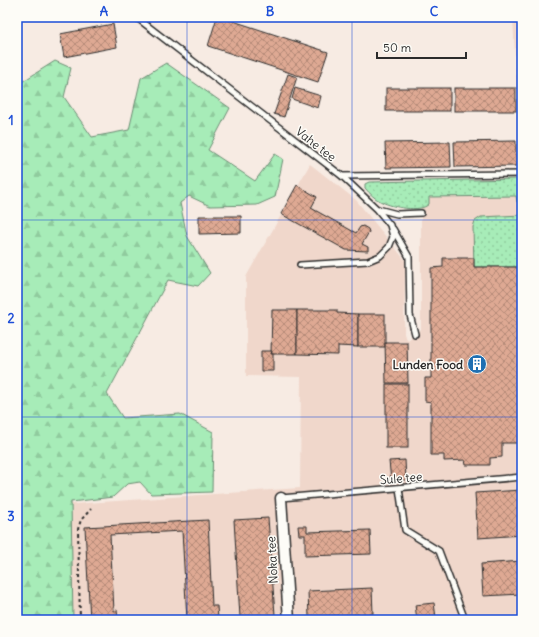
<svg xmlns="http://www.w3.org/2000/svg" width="539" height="637" font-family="Delius,sans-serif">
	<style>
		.built { fill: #f0d7cb }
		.grass { fill: url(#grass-dots); stroke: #698c72 }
		.forest { fill: url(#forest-firs); stroke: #698c72 }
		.garden { fill: #a7ecb8; stroke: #698c72 }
		.building { fill: url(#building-cross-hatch); stroke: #2b2b2b }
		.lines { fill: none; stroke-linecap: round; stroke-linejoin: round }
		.lane-casing { stroke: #2b2b2b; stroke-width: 8 }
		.street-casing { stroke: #2b2b2b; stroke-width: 13 }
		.path { stroke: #2b2b2b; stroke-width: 2; stroke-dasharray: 3 3; stroke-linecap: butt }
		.lane { stroke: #fdfcf7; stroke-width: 5 }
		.street { stroke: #fdfcf7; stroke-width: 10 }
		.grid { fill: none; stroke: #1d4ed8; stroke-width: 1; stroke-opacity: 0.55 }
		.labels { text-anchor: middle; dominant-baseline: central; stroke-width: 3; stroke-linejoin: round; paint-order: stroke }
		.street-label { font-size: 12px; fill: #2b2b2b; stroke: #fdfcf7 }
		.poi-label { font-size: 12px; font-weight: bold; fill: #2b2b2b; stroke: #fdfcf7; text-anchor: end }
		.neatline { fill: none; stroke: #1d4ed8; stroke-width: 1.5 }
		.grid-label { font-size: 13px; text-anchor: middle; font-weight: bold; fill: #1d4ed8 }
	</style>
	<defs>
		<pattern id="grass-dots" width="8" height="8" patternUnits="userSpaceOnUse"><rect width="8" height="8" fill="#a7ecb8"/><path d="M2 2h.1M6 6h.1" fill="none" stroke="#90cb9e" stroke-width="1.8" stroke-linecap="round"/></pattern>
		<pattern id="forest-firs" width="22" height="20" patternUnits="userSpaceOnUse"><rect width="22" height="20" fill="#a7ecb8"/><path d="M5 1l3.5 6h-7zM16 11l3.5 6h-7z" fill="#90cb9e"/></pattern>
		<pattern id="building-cross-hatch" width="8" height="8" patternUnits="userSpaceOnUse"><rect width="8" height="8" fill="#dea993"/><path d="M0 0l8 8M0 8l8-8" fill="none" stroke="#b48a78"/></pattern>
	</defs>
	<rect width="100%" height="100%" fill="#f7ebe3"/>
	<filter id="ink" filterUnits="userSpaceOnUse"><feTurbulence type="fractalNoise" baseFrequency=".025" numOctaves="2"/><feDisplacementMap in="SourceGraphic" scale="8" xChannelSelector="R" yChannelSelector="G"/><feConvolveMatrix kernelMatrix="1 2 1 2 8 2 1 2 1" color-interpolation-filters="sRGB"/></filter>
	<g filter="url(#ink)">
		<g class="built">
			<polygon points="513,17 522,17 522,110 518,111"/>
			<polygon points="310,164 356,200 405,260 404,334 407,340 421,329 421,192 522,192 522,620 17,620 17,508 300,488 301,377 246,376 246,277"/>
		</g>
		<g class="grass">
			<path d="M519 179H522V202H517L516 196 429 197V204C420 213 392 207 382 202 375 199 370 194 365 188V184L369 182Z"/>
			<polygon points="522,215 522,267 474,267 473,227 475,221 481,217"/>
		</g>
		<polygon class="forest" points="55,61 71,68 64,97 92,137 129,130 141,78 166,63 230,108 208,150 255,181 275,154 283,159 275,197 257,205 210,206 189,196 180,203 187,236 210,273 198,286 168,280 107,394 123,418 180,414 213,432 212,492 151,494 140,482 127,484 113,497 71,502 73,620 17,620 17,85"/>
		<polygon class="garden" points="519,47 522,47 522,82 520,82"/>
		<g class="building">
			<polygon points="217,17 221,17 328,52 318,82 208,46"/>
			<polygon points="113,24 117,47 64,57 60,34"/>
			<polygon points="288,74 297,77 284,117 274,114"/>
			<polygon points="295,88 321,96 318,108 292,99"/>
			<rect x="386" y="88" width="64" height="23"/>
			<rect x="454" y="88" width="62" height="23"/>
			<polygon points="516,141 516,166 455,167 454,142"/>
			<polygon points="450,142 451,167 386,168 385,143"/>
			<polygon points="297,185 317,197 311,208 356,233 360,227 363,226 368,229 369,232 362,244 368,247 368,251 346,250 281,214"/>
			<polygon points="199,216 241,216 241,233 199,234"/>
			<polygon points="443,258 474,258 474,267 522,267 522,443 502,443 502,457 490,458 490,465 466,465 465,460 444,461 444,455 431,455 431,402 425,401 425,378 431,378 431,268 443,267"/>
			<polygon points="272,310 297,310 297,354 271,354"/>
			<polygon points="297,310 337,310 337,313 358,314 358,347 338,346 338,355 297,354"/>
			<rect x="358" y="314" width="27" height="33"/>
			<polygon points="385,342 407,342 408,383 386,383"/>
			<polygon points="261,351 272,351 271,354 273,354 273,371 261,371"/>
			<rect x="386" y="384" width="22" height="64"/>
			<polygon points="405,460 406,480 391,481 389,461"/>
			<polygon points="522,490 522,535 478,538 475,493"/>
			<polygon points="268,518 275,615 240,617 234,520"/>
			<polygon points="208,520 212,606 217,606 218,619 213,619 214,620 187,620 182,531 110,535 114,611 117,610 118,620 90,620 85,527"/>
			<polygon points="298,526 307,526 307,532 370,530 371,554 305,556 305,535 299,535"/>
			<polygon points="522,561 522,594 483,596 481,564"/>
			<polygon points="372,588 373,614 309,617 308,591"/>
			<polygon points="434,603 436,618 417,620 415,605"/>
		</g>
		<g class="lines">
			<g class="lane-casing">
				<g id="lane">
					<polyline points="136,17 342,176 522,174"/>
					<polyline points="378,209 397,214 421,213"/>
					<polyline points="393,229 409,257 410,315 415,334"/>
					<polyline points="300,265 368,261 380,256 389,247 393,237 390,225 377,209 342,176"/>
					<polyline points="399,488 405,530 439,551 465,620"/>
					<polyline points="281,498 522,477"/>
				</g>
			</g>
			<g class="street-casing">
				<polyline id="street" points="281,498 289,620"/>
			</g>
			<polyline class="path" points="80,620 78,529 81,520 91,509"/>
			<use href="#lane" class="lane"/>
			<use href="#street" class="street"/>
		</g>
	</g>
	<path class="grid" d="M187 17V620M352 17V620M17 220H522M17 417H522"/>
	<defs>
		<g id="building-disc" transform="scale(1)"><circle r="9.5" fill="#1f6fb2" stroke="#fdfcf7"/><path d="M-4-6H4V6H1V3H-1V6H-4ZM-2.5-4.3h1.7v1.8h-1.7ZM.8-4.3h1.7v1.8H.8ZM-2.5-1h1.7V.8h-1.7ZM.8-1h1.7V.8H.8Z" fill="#fff"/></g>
	</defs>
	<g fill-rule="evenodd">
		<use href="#building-disc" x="477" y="364"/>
	</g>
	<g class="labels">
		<g class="street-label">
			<text transform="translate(316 144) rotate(38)">Vahe tee</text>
			<text transform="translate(401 478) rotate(-5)">Sule tee</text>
			<text transform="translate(272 560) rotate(-93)">Noka tee</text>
		</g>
		<g class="poi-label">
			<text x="463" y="364">Lunden Food</text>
		</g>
	</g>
	<rect width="539" height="637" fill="none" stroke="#fdfcf7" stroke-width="44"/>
	<path d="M377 52v6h89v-6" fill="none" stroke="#2b2b2b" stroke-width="2"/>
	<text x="383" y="52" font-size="12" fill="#2b2b2b" stroke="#fdfcf7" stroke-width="3" paint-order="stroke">50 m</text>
	<rect x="22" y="22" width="495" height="593" class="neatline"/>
	<g class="grid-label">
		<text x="104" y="16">A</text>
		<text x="270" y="16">B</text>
		<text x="434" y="16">C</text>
		<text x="11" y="125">1</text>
		<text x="11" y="323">2</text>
		<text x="11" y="521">3</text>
	</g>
</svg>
